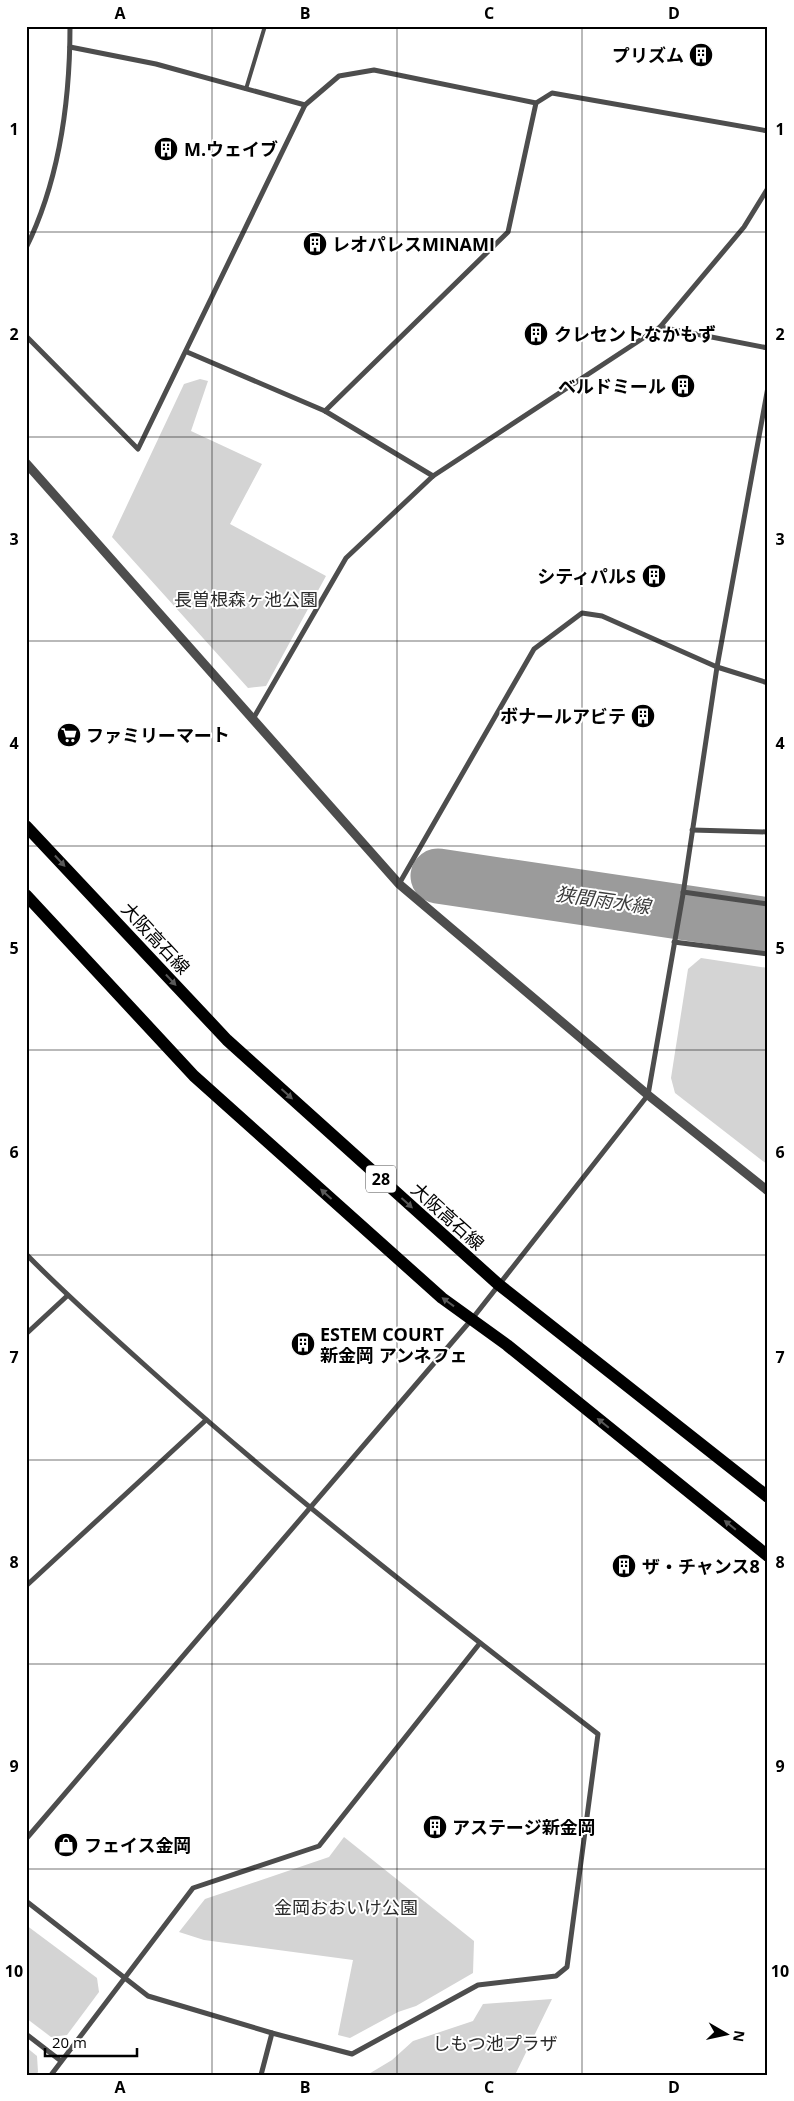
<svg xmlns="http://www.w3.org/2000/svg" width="794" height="2101" font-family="'Open Sans','Noto Sans JP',sans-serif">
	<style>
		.green { fill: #d4d4d4 }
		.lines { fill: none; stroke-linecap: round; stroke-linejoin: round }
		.river { stroke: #9b9b9b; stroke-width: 55 }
		.service { stroke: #4d4d4d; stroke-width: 4 }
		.minor { stroke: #4d4d4d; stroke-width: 5 }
		.tertiary { stroke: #4d4d4d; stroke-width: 9 }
		.primary { stroke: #000; stroke-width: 12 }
		.oneway { fill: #595959 }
		.grid { fill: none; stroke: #000; stroke-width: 1; stroke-opacity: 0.55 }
		.labels { text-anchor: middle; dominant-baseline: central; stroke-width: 4; stroke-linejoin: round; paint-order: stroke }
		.shield { fill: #fff; stroke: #4c4c4c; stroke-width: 1 }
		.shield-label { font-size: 16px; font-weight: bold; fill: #000 }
		.poi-label { font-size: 18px; font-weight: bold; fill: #000; stroke: #fff; text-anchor: start }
		.park-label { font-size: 18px; fill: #2b2b2b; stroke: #fff }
		.street-label { font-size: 18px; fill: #000; stroke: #fff }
		.water-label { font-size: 19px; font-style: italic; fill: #3c3c3c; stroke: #fff }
		.neatline { fill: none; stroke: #000; stroke-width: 2 }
		.grid-label { font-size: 16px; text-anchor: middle; font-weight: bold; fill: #000 }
	</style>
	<rect width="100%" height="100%" fill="#fff"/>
	<g class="green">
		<polygon points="200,379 208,381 191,431 262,464 230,524 326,576 266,686 248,688 112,537 184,384"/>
		<polygon points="701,958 768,968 768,1165 675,1093 671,1078 688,969"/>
		<polygon points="344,1837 474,1941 473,1973 416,2006 398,2012 350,2038 338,2035 353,1960 204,1940 179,1932 205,1899 329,1857"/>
		<polygon points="26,1925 97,1978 99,1992 67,2035 51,2037 26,2018"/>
		<polygon points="552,1999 515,2075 367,2075 392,2060 413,2041 473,2021 483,2004"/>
		<polygon points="26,2047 37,2056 38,2072 36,2075 26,2075"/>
	</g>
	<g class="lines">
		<polyline class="river" points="438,876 768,925"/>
		<polyline class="service" points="246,89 265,26"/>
		<g class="minor">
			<polyline points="70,47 156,64 305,105"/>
			<polyline points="536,103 552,93 768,131"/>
			<path d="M26 248C60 179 70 102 70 26"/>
			<polyline points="660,327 768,348"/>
			<polyline points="26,336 138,449 305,105 339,76 374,70 536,103 508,232 325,411"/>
			<polyline points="187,352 325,411 433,476"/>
			<polyline points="253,719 346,558 433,476 660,327 744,227 768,188"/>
			<polyline points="692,830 768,832"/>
			<polyline points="399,884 534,649 582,613 602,616 717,667 768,683"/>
			<polyline points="683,892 768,904"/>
			<polyline points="674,942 768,954"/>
			<path d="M26 1254C71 1300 119 1342 167 1385 305 1508 451 1621 598 1734L567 1967 556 1976 478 1985 352 2054 272 2033 148 1996 26 1901"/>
			<polyline points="26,1334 67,1296"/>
			<polyline points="26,1586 206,1420"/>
			<polyline points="26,1839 472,1319 648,1095 683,894 717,667 768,387"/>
			<polyline points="26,2034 61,2061"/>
			<polyline points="51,2075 193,1888 319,1846 480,1643"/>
			<polyline points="261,2075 272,2033"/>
		</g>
		<polyline class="tertiary" points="26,463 399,884 648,1095 768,1191"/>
		<g class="primary">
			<polyline points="26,826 227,1040 498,1284 768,1497"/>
			<polyline points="26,895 194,1076 442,1298 507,1345 768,1556"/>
		</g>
	</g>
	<defs><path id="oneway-solid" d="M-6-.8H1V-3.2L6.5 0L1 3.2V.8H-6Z" transform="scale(1.25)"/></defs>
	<g class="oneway">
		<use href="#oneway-solid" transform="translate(60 861) rotate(47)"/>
		<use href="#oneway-solid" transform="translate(171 980) rotate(47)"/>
		<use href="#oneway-solid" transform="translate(287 1094) rotate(42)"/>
		<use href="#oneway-solid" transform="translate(326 1194) rotate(-138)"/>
		<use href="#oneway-solid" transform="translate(407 1203) rotate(42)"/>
		<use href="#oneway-solid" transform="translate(448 1302) rotate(-144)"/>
		<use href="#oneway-solid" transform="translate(603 1423) rotate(-141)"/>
		<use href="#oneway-solid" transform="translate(730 1525) rotate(-141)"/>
	</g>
	<path class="grid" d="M212 26V2075M397 26V2075M582 26V2075M26 232H768M26 437H768M26 641H768M26 846H768M26 1050H768M26 1255H768M26 1460H768M26 1664H768M26 1869H768"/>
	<defs>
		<g id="building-disc" transform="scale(1.25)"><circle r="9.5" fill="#000" stroke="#fff"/><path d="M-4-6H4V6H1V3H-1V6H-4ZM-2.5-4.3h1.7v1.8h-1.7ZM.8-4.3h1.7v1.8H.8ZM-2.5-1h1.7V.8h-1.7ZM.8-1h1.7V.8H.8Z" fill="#fff"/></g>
		<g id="supermarket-disc" transform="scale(1.25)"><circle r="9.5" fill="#000" stroke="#fff"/><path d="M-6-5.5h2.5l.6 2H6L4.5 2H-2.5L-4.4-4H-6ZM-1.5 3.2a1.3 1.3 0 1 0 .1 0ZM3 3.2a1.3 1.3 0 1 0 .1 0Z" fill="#fff"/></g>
		<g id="shop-disc" transform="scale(1.25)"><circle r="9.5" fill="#000" stroke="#fff"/><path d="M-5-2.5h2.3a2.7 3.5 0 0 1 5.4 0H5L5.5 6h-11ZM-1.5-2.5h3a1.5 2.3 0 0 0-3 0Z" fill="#fff"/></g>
	</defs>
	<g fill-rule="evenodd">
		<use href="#building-disc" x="701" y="55"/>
		<use href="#building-disc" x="166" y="149"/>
		<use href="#building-disc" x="315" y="244"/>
		<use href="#building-disc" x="536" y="334"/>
		<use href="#building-disc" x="683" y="386"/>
		<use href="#building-disc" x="654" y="576"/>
		<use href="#building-disc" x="643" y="716"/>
		<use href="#supermarket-disc" x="69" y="735"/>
		<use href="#building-disc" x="303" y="1344"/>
		<use href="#building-disc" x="624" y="1566"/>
		<use href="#building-disc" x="435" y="1827"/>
		<use href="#shop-disc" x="66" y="1845"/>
	</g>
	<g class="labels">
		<rect class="shield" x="366" y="1165.5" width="30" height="27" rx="4"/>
		<g class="shield-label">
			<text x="381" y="1179">28</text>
		</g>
		<g class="poi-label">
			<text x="684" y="55" text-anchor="end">プリズム</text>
			<text x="184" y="149">M.ウェイブ</text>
			<text x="332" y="244">レオパレスMINAMI</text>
			<text x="554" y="334">クレセントなかもず</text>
			<text x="666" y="386" text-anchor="end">ベルドミール</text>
			<text x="636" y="576" text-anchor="end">シティパルS</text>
			<text x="626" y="716" text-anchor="end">ボナールアビテ</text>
			<text x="86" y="735">ファミリーマート</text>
			<text x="320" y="1334">ESTEM COURT<tspan x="320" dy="21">新金岡 アンネフェ</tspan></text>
			<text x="642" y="1566">ザ・チャンス8</text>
			<text x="452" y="1827">アステージ新金岡</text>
			<text x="84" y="1845">フェイス金岡</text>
		</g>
		<g class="park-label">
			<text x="246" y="599">長曽根森ヶ池公園</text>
			<text x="346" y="1907">金岡おおいけ公園</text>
			<text x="495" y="2043">しもつ池プラザ</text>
		</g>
		<g class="street-label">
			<text transform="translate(156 938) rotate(47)">大阪高石線</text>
			<text transform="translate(448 1216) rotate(42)">大阪高石線</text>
		</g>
		<g class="water-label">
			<text transform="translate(603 900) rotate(8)">狭間雨水線</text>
		</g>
	</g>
	<rect width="794" height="2101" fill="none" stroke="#ffffff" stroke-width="55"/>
	<g transform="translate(726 2034) rotate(99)" stroke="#ffffff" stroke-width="4" paint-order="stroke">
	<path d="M0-4L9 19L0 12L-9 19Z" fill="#000000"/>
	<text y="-8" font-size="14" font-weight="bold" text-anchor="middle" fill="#000000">N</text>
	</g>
	<path d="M45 2048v8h92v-8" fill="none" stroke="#000000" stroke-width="2.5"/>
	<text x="52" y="2048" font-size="15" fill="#000000" stroke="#ffffff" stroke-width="4" paint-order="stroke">20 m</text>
	<rect x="28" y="28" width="738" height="2046" class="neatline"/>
	<g class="grid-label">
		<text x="120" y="19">A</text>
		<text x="305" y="19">B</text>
		<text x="489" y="19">C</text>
		<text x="674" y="19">D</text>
		<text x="14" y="135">1</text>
		<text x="780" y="135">1</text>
		<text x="14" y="340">2</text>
		<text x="780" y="340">2</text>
		<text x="14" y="545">3</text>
		<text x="780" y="545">3</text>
		<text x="14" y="749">4</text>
		<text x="780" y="749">4</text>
		<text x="14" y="954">5</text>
		<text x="780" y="954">5</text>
		<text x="14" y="1158">6</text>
		<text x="780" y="1158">6</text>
		<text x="14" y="1363">7</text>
		<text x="780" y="1363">7</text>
		<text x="14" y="1568">8</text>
		<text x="780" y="1568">8</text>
		<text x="14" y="1772">9</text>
		<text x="780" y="1772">9</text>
		<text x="14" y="1977">10</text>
		<text x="780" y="1977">10</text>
		<text x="120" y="2093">A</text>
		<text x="305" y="2093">B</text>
		<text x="489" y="2093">C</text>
		<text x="674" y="2093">D</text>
	</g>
</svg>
